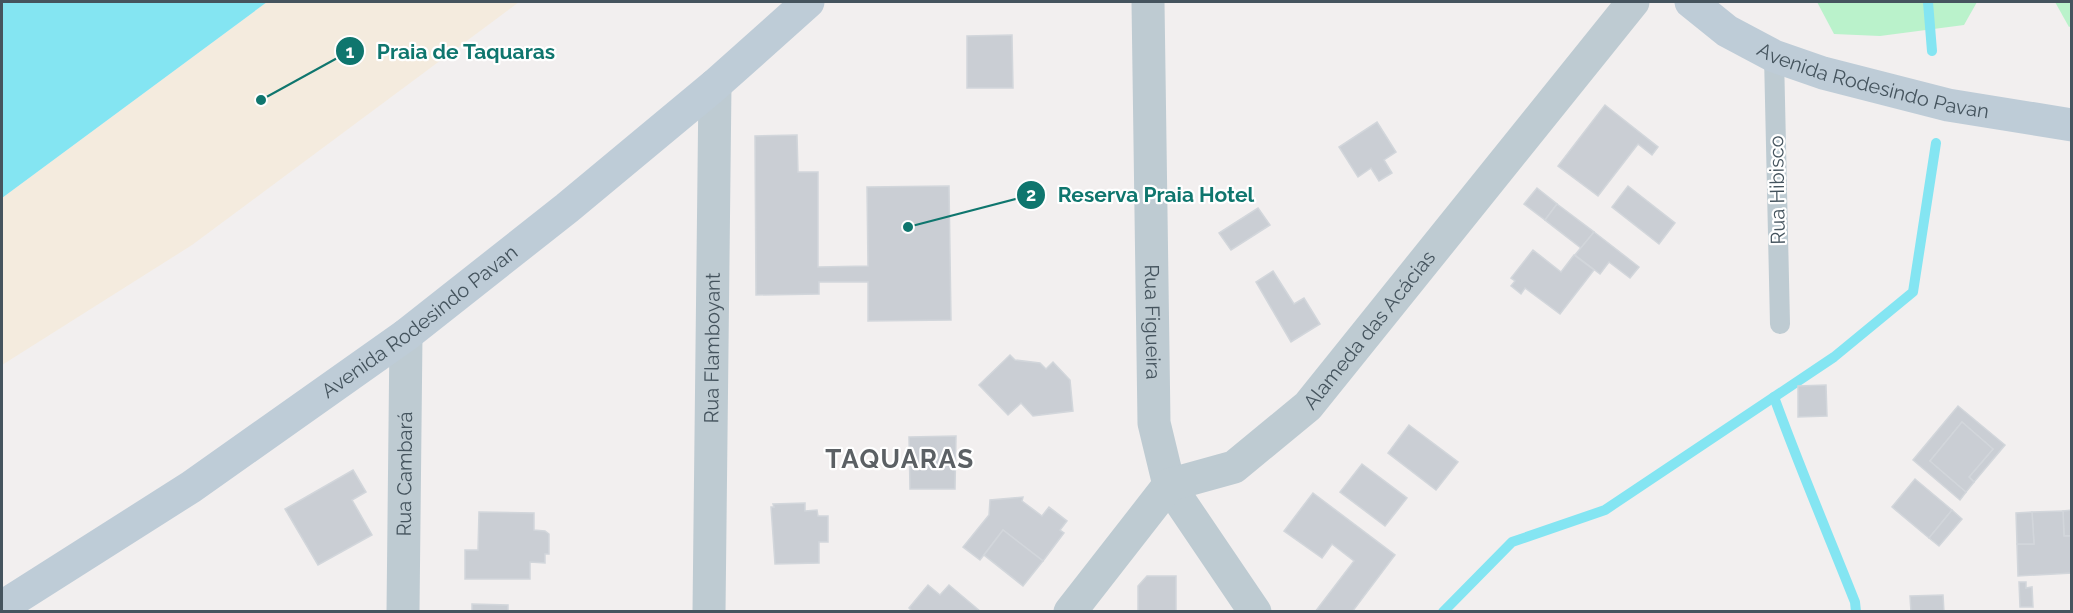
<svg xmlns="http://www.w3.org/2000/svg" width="2073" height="613" font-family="Raleway,sans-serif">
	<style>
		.green { fill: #baf2cb }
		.sand { fill: #f4ebde }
		.water { fill: #84e5f2 }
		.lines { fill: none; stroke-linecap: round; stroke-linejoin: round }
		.stream { stroke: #84e5f2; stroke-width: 10 }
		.building { fill: #caced4; stroke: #d2d6db; stroke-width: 1.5 }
		.service { stroke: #becbd2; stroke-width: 20 }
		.minor { stroke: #becbd2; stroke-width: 33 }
		.secondary { stroke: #beccd7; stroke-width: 33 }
		.labels { text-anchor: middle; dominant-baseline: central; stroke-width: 4.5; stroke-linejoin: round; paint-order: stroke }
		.street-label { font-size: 20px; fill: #45545e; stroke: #fff }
		.district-label { font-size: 26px; font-weight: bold; letter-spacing: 1.5px; fill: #5b6064; stroke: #fff }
		.leader { fill: none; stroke: #0f766e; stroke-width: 2 }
		.callout-dot { fill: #0f766e; stroke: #fff; stroke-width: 2 }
		.mark-label { font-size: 18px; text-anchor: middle; font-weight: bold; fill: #fff }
		.callout-label { font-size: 21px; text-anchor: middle; font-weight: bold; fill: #0f766e; stroke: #fff; stroke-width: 4.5; stroke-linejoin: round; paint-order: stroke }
	</style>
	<rect width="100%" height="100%" fill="#f2efef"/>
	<g class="green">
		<polygon points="1817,2 1977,2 1964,25 1880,36 1834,34"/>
		<polygon points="2055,2 2071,2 2071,26 2069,27"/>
	</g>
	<polygon class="sand" points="267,2 519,2 192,245 2,365 2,198"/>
	<polygon class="water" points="2,2 267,2 2,198"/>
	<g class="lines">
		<g class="stream">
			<polyline points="1928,2 1932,51"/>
			<path d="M1774 397C1799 466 1828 534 1855 602L1856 612"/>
			<polyline points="1443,612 1512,542 1605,510 1834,357 1913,292 1936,143"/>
		</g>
	</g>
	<g class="building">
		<polygon points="1012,35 1013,88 967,88 967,36"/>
		<polygon points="1605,105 1658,147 1652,155 1638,144 1598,196 1558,166"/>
		<polygon points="1377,122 1396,152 1384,160 1392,173 1379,181 1371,168 1358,177 1339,147"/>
		<polygon points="797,135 798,172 818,172 818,267 868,266 867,187 949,186 951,320 868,321 868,282 819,282 819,294 756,295 755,136"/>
		<polygon points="1628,186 1675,223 1659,244 1612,207"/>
		<polygon points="1537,188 1557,204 1545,220 1524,204"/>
		<polygon points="1557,204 1594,232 1581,248 1545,220"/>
		<polygon points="1258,208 1270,225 1231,250 1219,233"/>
		<polygon points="1594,232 1639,267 1630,278 1609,262 1600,274 1575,255"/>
		<polygon points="1533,250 1561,272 1574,255 1594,270 1560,314 1525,288 1521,294 1511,286 1515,281 1511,278"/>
		<polygon points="1273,271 1294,304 1304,298 1320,324 1291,342 1256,282"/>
		<polygon points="1010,355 1015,360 1040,363 1046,369 1053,362 1070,380 1073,411 1033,416 1021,403 1008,415 979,385"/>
		<polygon points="1826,385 1827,416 1798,417 1798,386"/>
		<polygon points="1958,406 2005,445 1974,482 1969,477 1993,449 1962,422 1930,461 1966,492 1960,500 1913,460"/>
		<polygon points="1962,422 1993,449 1969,477 1974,482 1966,492 1930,461"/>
		<polygon points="1409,425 1458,462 1436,490 1388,453"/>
		<polygon points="956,436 955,489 910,489 909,437"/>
		<polygon points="1362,464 1407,498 1385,526 1340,492"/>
		<polygon points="353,470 366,492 352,500 372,535 318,565 285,509"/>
		<polygon points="1915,479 1952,510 1929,538 1892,507"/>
		<polygon points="1313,493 1395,555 1352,612 1315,612 1354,561 1332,544 1322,558 1284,531"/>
		<polygon points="1023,497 1022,501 1042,516 1049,507 1067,521 1060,530 1064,533 1043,561 1003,530 980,560 963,547 989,515 990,500"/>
		<polygon points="805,503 805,511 817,510 818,516 828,516 828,542 819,542 819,563 775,564 771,507 774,507 773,504"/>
		<polygon points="1952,510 1962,519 1939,546 1929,538"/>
		<polygon points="2072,510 2072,536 2064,536 2063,511"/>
		<polygon points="2063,511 2064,536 2072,536 2072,573 2018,576 2017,544 2034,544 2032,512"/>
		<polygon points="479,512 534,513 534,530 545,531 549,534 549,554 545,554 545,563 530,562 530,579 465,579 465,550 478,550"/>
		<polygon points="2032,512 2034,544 2017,544 2016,513"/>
		<polygon points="1003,530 1043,561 1023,586 984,555"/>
		<polygon points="1147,576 1176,576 1176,612 1138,612 1138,586"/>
		<polygon points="2019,582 2026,582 2026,588 2032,587 2033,607 2020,607"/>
		<polygon points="928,585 940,595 949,585 981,612 913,612 909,608"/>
		<polygon points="1943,595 1944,612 1911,612 1910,596"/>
		<polygon points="472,604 508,605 508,612 472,612"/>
	</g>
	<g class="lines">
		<polyline class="service" points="1774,56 1780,324"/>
		<g class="minor">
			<path id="s1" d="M1148 2 1154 423 1169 485 1255 612"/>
			<path id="s2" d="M403 612 406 335"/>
			<path id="s3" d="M709 612 715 85"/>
			<path id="s4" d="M1070 612 1169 485 1234 467 1308 406 1633 2"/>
		</g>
		<g class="secondary">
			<path id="s5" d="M1691 2 1727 31 1774 56 1823 73 1948 105 2072 125"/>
			<path id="s6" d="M2 607 191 487 406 335 567 208 715 85 808 2"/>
		</g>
	</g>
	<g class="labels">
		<g class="street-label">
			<text stroke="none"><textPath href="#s5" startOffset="202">Avenida Rodesindo Pavan</textPath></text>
			<text transform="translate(1777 190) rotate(-91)">Rua Hibisco</text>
			<text stroke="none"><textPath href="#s1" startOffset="320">Rua Figueira</textPath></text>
			<text stroke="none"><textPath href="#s6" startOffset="506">Avenida Rodesindo Pavan</textPath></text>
			<text stroke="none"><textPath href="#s4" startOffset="422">Alameda das Acácias</textPath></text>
			<text stroke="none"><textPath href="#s3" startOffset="264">Rua Flamboyant</textPath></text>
			<text stroke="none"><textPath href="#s2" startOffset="138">Rua Cambará</textPath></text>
		</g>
		<g class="district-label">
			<text x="900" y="459">TAQUARAS</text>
		</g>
	</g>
	<path class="leader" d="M261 100L350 51M908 227L1031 195"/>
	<g class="callout-dot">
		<circle cx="261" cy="100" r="6"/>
		<circle cx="908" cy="227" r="6"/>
		<circle cx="350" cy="51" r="15"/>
		<circle cx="1031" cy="195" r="15"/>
	</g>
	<g class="mark-label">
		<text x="350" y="58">1</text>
		<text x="1031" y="201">2</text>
	</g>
	<g class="callout-label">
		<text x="466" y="59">Praia de Taquaras</text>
		<text x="1156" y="202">Reserva Praia Hotel</text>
	</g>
	<rect width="2073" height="613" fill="none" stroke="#45545e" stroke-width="6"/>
</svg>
